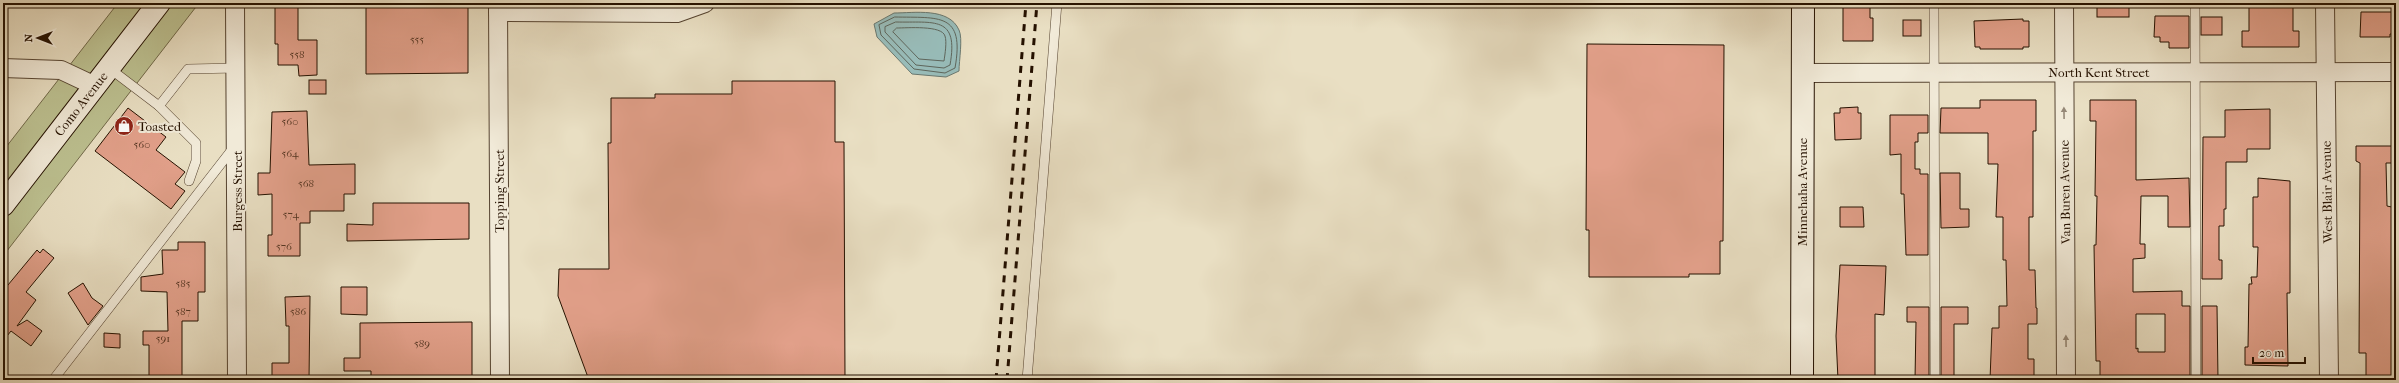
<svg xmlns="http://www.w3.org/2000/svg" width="2399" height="383" font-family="'IM FELL French Canon',serif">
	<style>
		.green { fill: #bcc090; stroke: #706848 }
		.water { fill: #98bcb9; stroke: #6a786f }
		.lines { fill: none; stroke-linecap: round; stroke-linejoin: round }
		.shore { stroke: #5e665c; stroke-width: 1 }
		.building { fill: #e2a08a; stroke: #251100; fill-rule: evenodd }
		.lane-casing { stroke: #564431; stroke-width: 10 }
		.street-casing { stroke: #564431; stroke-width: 20 }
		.secondary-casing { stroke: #251100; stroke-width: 24 }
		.lane { stroke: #f1ead8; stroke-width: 9 }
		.street { stroke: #f1ead8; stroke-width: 18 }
		.secondary { stroke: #f1ead8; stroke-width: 22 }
		.rail { stroke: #251100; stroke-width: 3; stroke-dasharray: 7 7; stroke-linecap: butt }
		.oneway { fill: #958877 }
		.labels { text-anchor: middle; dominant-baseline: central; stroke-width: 4; stroke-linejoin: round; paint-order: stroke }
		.number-label { font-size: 11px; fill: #543522 }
		.street-label { font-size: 13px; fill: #251100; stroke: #f1ead8 }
		.poi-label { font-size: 13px; fill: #251100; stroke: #f1ead8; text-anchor: start }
	</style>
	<rect width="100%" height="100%" fill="#e9dfc3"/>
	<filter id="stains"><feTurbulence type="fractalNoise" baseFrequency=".005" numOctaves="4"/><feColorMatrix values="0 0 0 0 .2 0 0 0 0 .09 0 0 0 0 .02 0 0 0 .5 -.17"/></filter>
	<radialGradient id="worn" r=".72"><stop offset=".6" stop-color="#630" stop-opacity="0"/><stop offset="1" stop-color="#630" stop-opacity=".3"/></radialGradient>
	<polygon class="green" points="118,3 199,3 3,256 3,151"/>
	<path class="water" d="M894 13C914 13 949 7 959 30 963 38 959 61 959 71L946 77 912 74 877 37 874 24Z"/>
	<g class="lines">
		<g class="shore">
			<path d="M895 17C939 18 965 12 955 68L945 73 914 69 881 35 879 25Z"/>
			<path d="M896 22C934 23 959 15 950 65L944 68 916 65 885 32V27Z"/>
			<path d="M897 28C907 28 942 25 945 36 947 42 945 54 944 61L919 59 893 32Z"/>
		</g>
	</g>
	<g class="building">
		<polygon points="275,3 298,3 298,40 317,40 317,75 299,76 298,65 278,65 278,44 275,44"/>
		<polygon points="366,3 463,3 463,6 468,6 468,73 366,74"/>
		<polygon points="1843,3 1870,3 1870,18 1873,18 1873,41 1843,41"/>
		<rect x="2097" y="3" width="32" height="14"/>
		<polygon points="2249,3 2293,3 2293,31 2299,31 2299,47 2242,47 2242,31 2249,31"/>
		<polygon points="2361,12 2396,12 2396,34 2390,34 2390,37 2360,37"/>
		<polygon points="2155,16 2189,16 2189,48 2169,48 2169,42 2160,42 2160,37 2154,37"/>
		<rect x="2201" y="17" width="21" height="18"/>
		<polygon points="2023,19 2023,21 2029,21 2029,47 2023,47 2023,49 1980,49 1980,47 1975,47 1974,21"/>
		<rect x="1903" y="20" width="18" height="16"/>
		<polygon points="1587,44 1724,45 1723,241 1720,241 1720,274 1689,274 1689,277 1589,277 1589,230 1586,230"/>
		<rect x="309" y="80" width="17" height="14"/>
		<polygon points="732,81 835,81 835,142 844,142 845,380 589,380 558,296 559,269 609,269 608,143 611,143 611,98 655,98 655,94 732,94"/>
		<polygon points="1980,100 2036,100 2036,131 2033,131 2033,217 2029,217 2029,270 2035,270 2036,308 2037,308 2037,324 2028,324 2028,359 2034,359 2034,380 1990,380 1992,328 1999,328 1999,306 2007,306 2006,260 2003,260 2003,217 1996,217 1998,164 1988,164 1988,133 1940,133 1941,108 1980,108"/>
		<path d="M2090 100H2136V180L2189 178 2190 227H2168V196H2141L2140 244H2145V258L2133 259V292L2182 291V306H2190V380H2100V361H2096L2094 245H2096L2097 196H2095L2096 121H2090ZM2136 314H2165V352H2138V348L2136 349Z"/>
		<polygon points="1858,107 1858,113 1861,113 1861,139 1835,140 1834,113 1840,113 1840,108"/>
		<polygon points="128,108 166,137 156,150 185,172 175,184 185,191 171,209 95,151"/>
		<polygon points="2270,109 2270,149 2247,149 2247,162 2226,162 2226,209 2224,209 2224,226 2219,226 2219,260 2222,260 2222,279 2202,279 2203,137 2225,137 2225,110"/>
		<polygon points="307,111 309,165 355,164 355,194 344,194 344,211 310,211 310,223 300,223 300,256 268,256 268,235 272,235 272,194 258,195 258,173 270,173 272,112"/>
		<polygon points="1890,115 1928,115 1928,133 1918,133 1918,142 1915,142 1915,169 1920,169 1920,174 1928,174 1928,255 1906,255 1904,194 1901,194 1901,154 1890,155"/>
		<polygon points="2356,146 2396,146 2396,163 2386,163 2387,206 2396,208 2396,379 2366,379 2366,353 2359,353 2360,163 2356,161"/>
		<polygon points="1940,173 1960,173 1960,209 1969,209 1969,227 1941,228"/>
		<polygon points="2258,178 2290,181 2290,293 2287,293 2288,366 2245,365 2245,347 2248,347 2249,284 2252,284 2251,277 2257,277 2258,247 2253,247 2253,197 2258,197"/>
		<polygon points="373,203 469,203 469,239 347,241 347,224 373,225"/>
		<polygon points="1840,207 1863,207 1864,227 1840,227"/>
		<polygon points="178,242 205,242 205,292 198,292 198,321 182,321 182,380 149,380 149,345 143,345 143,331 168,331 167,292 141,291 141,277 163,274 162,250 178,250"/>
		<polygon points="43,249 54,258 26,292 36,300 17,326 27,320 42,331 31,346 11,331 3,341 3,291 37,250 40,253"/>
		<polygon points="1840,265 1886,266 1884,315 1875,314 1875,380 1838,380 1836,336"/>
		<polygon points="83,283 92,298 103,306 88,325 68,293"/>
		<polygon points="341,287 367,287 367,315 341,314"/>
		<polygon points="310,296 309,380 272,380 272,363 289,363 289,326 286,326 285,297"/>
		<polygon points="2202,306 2217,306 2218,380 2202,380"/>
		<polygon points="1907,307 1929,307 1929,380 1915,380 1916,322 1907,322"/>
		<polygon points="1941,307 1968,307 1968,324 1954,324 1954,380 1941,380"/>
		<polygon points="472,322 472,380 371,380 371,371 344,371 344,358 360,358 360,323"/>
		<polygon points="104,333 120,334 120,348 104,347"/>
	</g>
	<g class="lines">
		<g class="lane-casing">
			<g id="lane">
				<polyline points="1934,3 1935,380"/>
				<polyline points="2195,3 2196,380"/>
				<polyline points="109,68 159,106 188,69 237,68"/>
				<polyline points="159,106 196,143 196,161 189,181"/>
				<polyline points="53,380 234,147"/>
				<polyline points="1027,380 1057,3"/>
			</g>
		</g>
		<g class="street-casing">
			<g id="street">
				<polyline points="235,3 237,380"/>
				<polyline points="498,3 500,380"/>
				<polyline points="2064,3 2066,380"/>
				<polyline points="2325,3 2329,380"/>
				<polyline points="498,12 677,13 705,3"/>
				<polyline points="3,68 61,70 95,86"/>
				<polyline points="1803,73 2396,72"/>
			</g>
		</g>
		<g class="secondary-casing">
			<g id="secondary">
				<polyline points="3,205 159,3"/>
				<polyline points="1802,380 1803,3"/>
			</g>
		</g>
		<use href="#lane" class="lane"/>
		<use href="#street" class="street"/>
		<use href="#secondary" class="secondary"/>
		<g class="rail">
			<polyline points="996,380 1026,3"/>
			<polyline points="1007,380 1037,3"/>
		</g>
	</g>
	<defs><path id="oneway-solid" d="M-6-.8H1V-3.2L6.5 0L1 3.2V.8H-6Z"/></defs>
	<g class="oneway">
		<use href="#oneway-solid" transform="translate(2064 113) rotate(-91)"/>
		<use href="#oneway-solid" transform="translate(2066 341) rotate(-91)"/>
	</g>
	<defs>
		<g id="shop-disc" transform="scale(1)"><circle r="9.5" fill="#8f2418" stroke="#f1ead8"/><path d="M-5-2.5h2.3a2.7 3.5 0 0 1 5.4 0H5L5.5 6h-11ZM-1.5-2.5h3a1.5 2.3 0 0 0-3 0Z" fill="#fff"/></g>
	</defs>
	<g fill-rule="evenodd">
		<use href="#shop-disc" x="124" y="126"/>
	</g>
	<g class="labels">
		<g class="number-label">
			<text x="417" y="39">555</text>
			<text x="297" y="54">558</text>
			<text x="290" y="121">560</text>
			<text x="142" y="144">560</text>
			<text x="290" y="153">564</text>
			<text x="306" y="183">568</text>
			<text x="291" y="214">574</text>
			<text x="284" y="246">576</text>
			<text x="183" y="283">585</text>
			<text x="183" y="311">587</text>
			<text x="298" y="311">586</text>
			<text x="163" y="338">591</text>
			<text x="422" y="343">589</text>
		</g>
		<g class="street-label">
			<text x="2099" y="72">North Kent Street</text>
			<text transform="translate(81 104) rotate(-52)">Como Avenue</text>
			<text transform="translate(237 191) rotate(-90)">Burgess Street</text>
			<text transform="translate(499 191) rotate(-90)">Topping Street</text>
			<text transform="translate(1802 192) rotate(-90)">Minnehaha Avenue</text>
			<text transform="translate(2065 192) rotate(-91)">Van Buren Avenue</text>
			<text transform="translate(2327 192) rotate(-91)">West Blair Avenue</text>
		</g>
		<g class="poi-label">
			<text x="138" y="126">Toasted</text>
		</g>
	</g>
	<rect width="2399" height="383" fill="none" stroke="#e9dfc3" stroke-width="16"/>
	<rect x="4" y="4" width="2391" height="375" fill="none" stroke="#251100" stroke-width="2"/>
	<rect x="8" y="8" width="2383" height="367" fill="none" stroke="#251100"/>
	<g transform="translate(38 38) rotate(270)" stroke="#f1ead8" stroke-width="3" paint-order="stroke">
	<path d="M0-3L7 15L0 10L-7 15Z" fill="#251100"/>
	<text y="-6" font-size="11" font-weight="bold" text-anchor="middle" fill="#251100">N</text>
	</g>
	<path d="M2253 357v6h52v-6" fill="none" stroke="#251100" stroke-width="2"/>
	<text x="2259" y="357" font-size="12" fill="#251100" stroke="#f1ead8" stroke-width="3" paint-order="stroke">20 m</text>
	<rect width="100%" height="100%" filter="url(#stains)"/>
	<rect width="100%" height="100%" fill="url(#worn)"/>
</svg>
